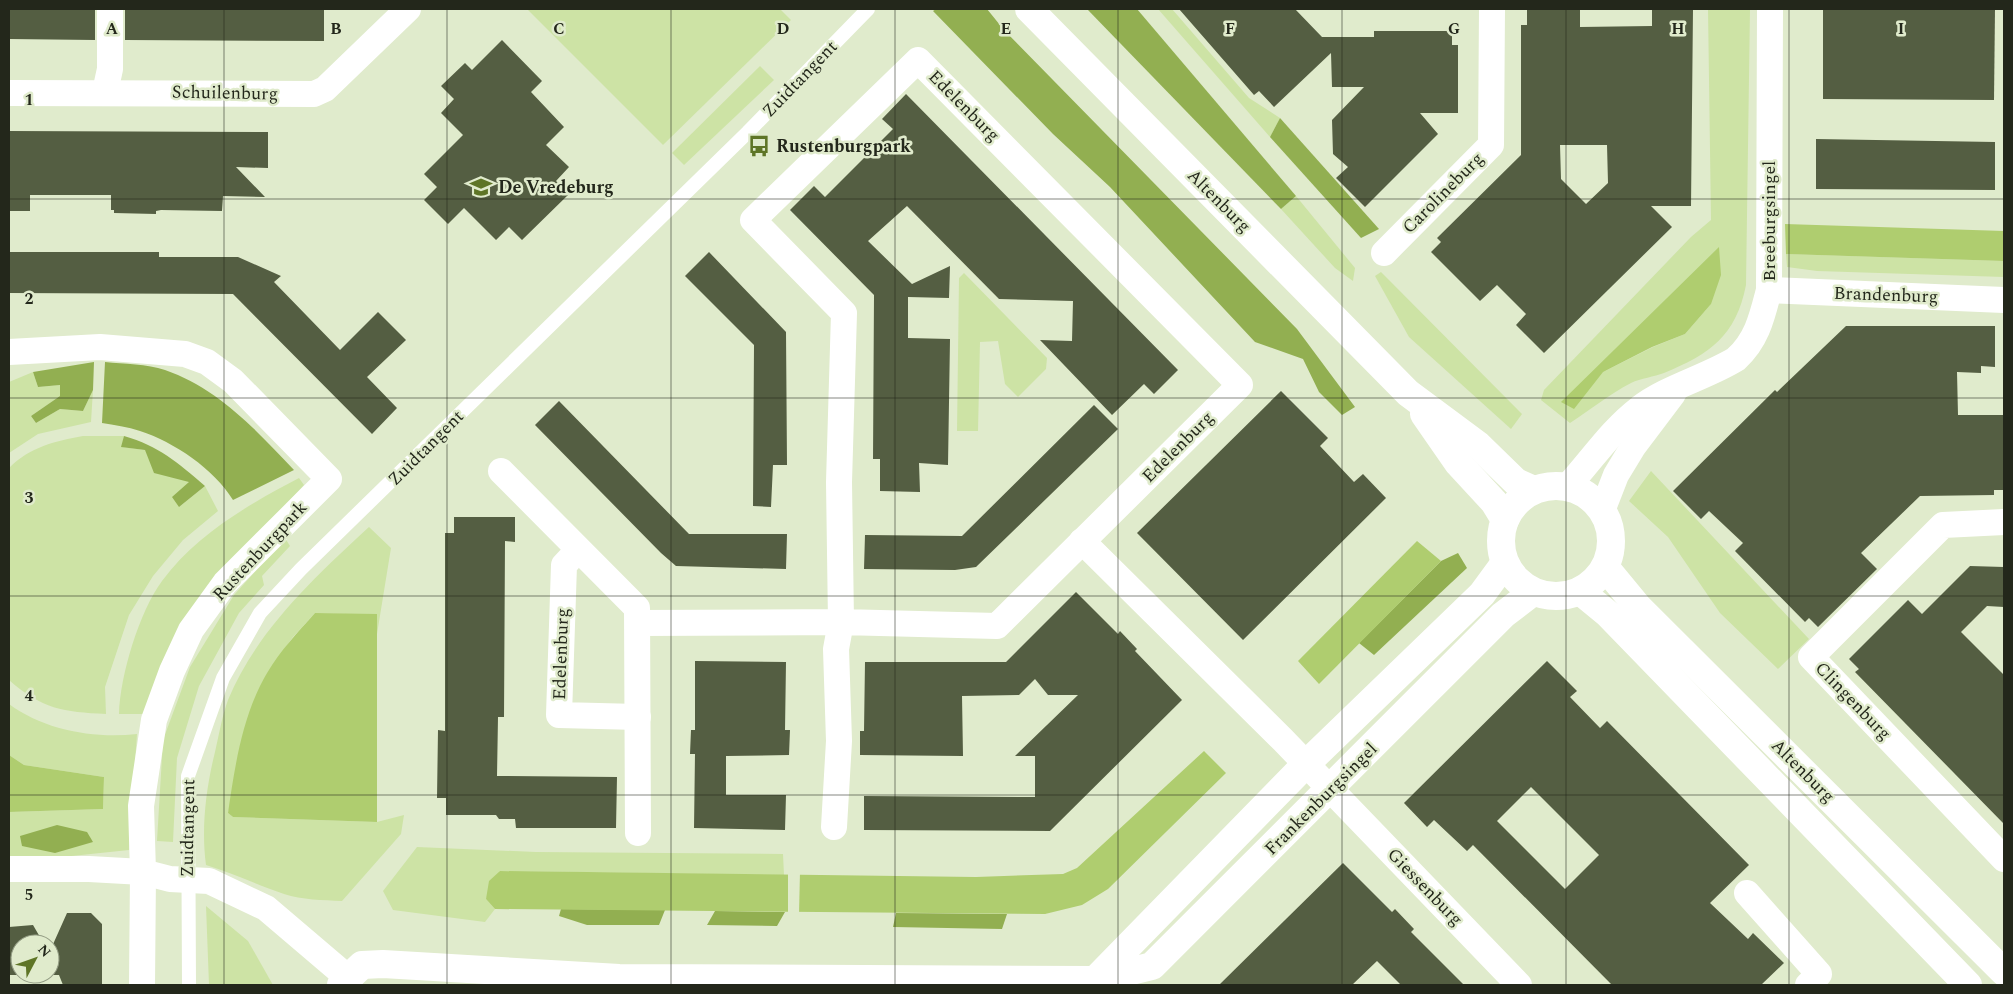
<svg xmlns="http://www.w3.org/2000/svg" width="2013" height="994" font-family="Spectral,serif">
	<style>
		.green { fill: #cde3a5; fill-rule: evenodd }
		.forest { fill: #92af51 }
		.water { fill: #afcd6f }
		.pier { fill: #e0ebcc }
		.building { fill: #545e42; fill-rule: evenodd }
		.lines { fill: none; stroke-linecap: round; stroke-linejoin: round }
		.service { stroke: #fff; stroke-width: 14 }
		.minor { stroke: #fff; stroke-width: 26 }
		.tertiary { stroke: #fff; stroke-width: 28 }
		.secondary { stroke: #fff; stroke-width: 28 }
		.grid { fill: none; stroke: #23271b; stroke-width: 1; stroke-opacity: 0.55 }
		.labels { text-anchor: middle; dominant-baseline: central; stroke-width: 5; stroke-linejoin: round; paint-order: stroke }
		.street-label { font-size: 18px; fill: #23271b; stroke: #e0ebcc }
		.poi-label { font-size: 18px; font-weight: bold; fill: #23271b; stroke: #e0ebcc; text-anchor: start }
		.grid-label { font-size: 16px; text-anchor: middle; font-weight: bold; fill: #23271b; stroke: #e0ebcc; stroke-width: 5; stroke-linejoin: round; paint-order: stroke }
	</style>
	<rect width="100%" height="100%" fill="#e0ebcc"/>
	<g class="green">
		<polygon points="527,9 780,9 791,20 663,145"/>
		<polygon points="1158,9 1172,9 1249,98 1280,118 1270,137"/>
		<path d="M1708 9H1750L1746 285C1736 336 1710 354 1664 373 1654 377 1641 378 1631 383 1610 394 1590 410 1570 423L1541 400 1544 390 1691 237 1711 220ZM1711 304 1685 334 1653 347 1603 372Z"/>
		<polygon points="760,66 774,80 684,165 672,153"/>
		<polygon points="1296,196 1355,268 1353,281 1335,268 1281,209"/>
		<polygon points="1786,254 2004,261 2004,277 1817,271 1787,267"/>
		<polygon points="1381,272 1522,414 1511,429 1409,337 1375,276"/>
		<polygon points="964,273 1047,358 1046,369 1018,397 1005,384 998,341 980,342 978,431 957,431 959,278"/>
		<polygon points="33,372 38,387 60,385 60,396 31,416 36,423 60,409 83,411 93,390 91,422 38,434 9,453 9,382"/>
		<path d="M83 436H124L122 447 145 450 190 482 179 507 205 486 218 511 183 540 153 576 129 615 105 687 106 714C63 712 42 709 9 680V468C30 447 55 441 83 436Z"/>
		<polygon points="1651,471 1809,639 1778,669 1720,613 1668,537 1629,501"/>
		<path d="M299 478 304 485 228 567 149 714H119C120 676 139 612 162 581 196 535 249 504 299 478Z"/>
		<path d="M369 527 391 548 377 634V615L315 613 293 637 267 673 228 813 233 817 377 822 404 815 401 834 342 901C323 900 302 900 284 894 257 885 233 873 206 865 201 828 206 788 215 752 219 735 222 716 228 700 257 630 315 577 369 527Z"/>
		<polygon points="285,538 290,546 262,576 264,585 239,613 199,686 177,758 173,842 157,841 163,740 190,667 234,595"/>
		<path d="M9 704C44 730 94 739 137 734L129 850 43 859 9 858V812L103 809 104 777 24 765 9 755Z"/>
		<polygon points="417,847 536,852 783,854 784,875 500,871 486,899 495,909 485,922 393,910 383,891"/>
		<polygon points="206,906 248,941 273,985 209,985"/>
	</g>
	<g class="forest">
		<polygon points="936,9 987,9 1004,30 1297,329 1355,407 1342,415 1319,392 1303,359 1255,342 1110,187 1053,134 933,11"/>
		<polygon points="1087,9 1137,9 1296,196 1281,209"/>
		<polygon points="1280,118 1379,229 1361,238 1270,137"/>
		<polygon points="94,362 93,390 83,411 60,409 36,423 31,416 60,396 60,385 38,387 33,372"/>
		<path d="M105 362C124 364 147 364 165 370 218 388 257 431 294 470L233 500C214 469 174 442 140 431 128 427 114 425 102 423Z"/>
		<path d="M124 436C159 446 177 462 205 486L179 507 172 497 189 482 154 473 145 450 121 447Z"/>
		<polygon points="1458,553 1467,568 1374,655 1359,643 1441,561"/>
		<polygon points="57,825 87,832 93,842 55,853 22,846 20,836"/>
		<polygon points="561,909 665,910 659,925 587,925 559,916"/>
		<polygon points="715,911 784,912 785,912 777,926 707,925"/>
		<polygon points="896,913 1007,914 1002,929 893,927"/>
	</g>
	<g class="water">
		<polygon points="1785,224 2004,231 2004,261 1786,254"/>
		<polygon points="1719,247 1721,275 1711,304 1685,334 1652,347 1603,372 1574,409 1561,402"/>
		<polygon points="1417,541 1441,561 1319,684 1298,661"/>
		<path d="M315 613 377 614V822L233 817 228 813C235 766 242 716 267 673 280 651 298 632 315 613Z"/>
		<polygon points="1204,751 1226,773 1108,889 1082,905 1045,914 495,909 486,899 489,881 500,871 976,877 1063,874 1077,868"/>
		<polygon points="9,755 24,765 104,777 103,809 9,812"/>
	</g>
	<polygon class="pier" points="788,872 800,872 799,914 788,914"/>
	<g class="building">
		<polygon points="9,9 95,9 95,40 9,39"/>
		<polygon points="125,9 324,9 324,41 125,40"/>
		<polygon points="1179,9 1295,9 1322,37 1374,37 1374,31 1452,31 1452,45 1458,45 1458,113 1420,113 1438,134 1365,207 1336,178 1348,167 1333,154 1332,120 1364,87 1332,87 1331,53 1274,107 1259,91 1254,95"/>
		<path d="M1527 9H1580V27L1652 26V9H1693L1691 206H1651L1672 227 1544 353 1516 325 1526 314 1497 285 1480 301 1431 252 1441 242 1437 238 1521 155V25H1527ZM1560 145H1607L1608 183 1586 204 1561 179Z"/>
		<polygon points="1823,9 1995,9 1994,100 1823,99"/>
		<polygon points="502,40 542,81 531,92 564,127 546,145 569,167 556,181 569,194 522,240 509,227 496,240 464,208 448,224 424,200 437,187 424,174 463,135 441,113 454,99 441,86 465,63 472,70"/>
		<polygon points="906,94 1178,370 1154,394 1144,384 1112,415 1040,340 1072,341 1073,301 999,299 907,206 868,241 912,284 950,266 949,298 908,297 908,338 950,339 948,465 919,463 920,492 880,491 880,459 873,459 874,295 790,210 814,186 825,197 893,129 882,119"/>
		<polygon points="9,131 268,132 268,168 236,167 265,197 223,196 222,211 161,210 156,211 156,214 114,213 114,210 111,210 111,195 30,195 30,211 9,211"/>
		<polygon points="1816,139 1995,142 1995,190 1816,189"/>
		<polygon points="9,252 159,252 159,257 238,257 281,276 274,282 340,350 378,312 406,340 367,377 397,408 372,434 233,294 9,293"/>
		<polygon points="709,252 786,332 787,465 773,465 771,507 753,506 754,345 685,276"/>
		<polygon points="1846,326 1995,326 1995,367 1981,366 1981,373 1957,372 1958,415 2004,415 2004,490 1994,490 1994,495 1920,496 1861,553 1877,569 1818,627 1809,618 1805,622 1735,551 1743,543 1709,511 1701,519 1673,491 1775,390 1777,392"/>
		<polygon points="1281,391 1328,438 1320,446 1354,482 1363,474 1386,498 1243,640 1137,533"/>
		<polygon points="559,401 689,534 787,534 786,569 676,566 661,553 535,425"/>
		<polygon points="1094,405 1118,429 976,567 955,570 864,569 865,535 962,536"/>
		<polygon points="454,517 515,517 515,542 505,541 504,717 498,717 497,776 617,777 616,828 516,828 515,819 499,819 496,815 446,815 446,798 437,798 438,730 445,731 445,533 454,533"/>
		<polygon points="1970,566 2004,567 2004,607 1987,606 1961,632 2004,675 2004,824 1855,672 1859,669 1849,659 1908,600 1922,614"/>
		<polygon points="1076,592 1118,634 1120,631 1137,649 1135,651 1182,700 1050,831 864,830 864,796 1035,797 1035,756 1015,756 1078,695 1048,695 1035,679 1019,695 962,696 963,756 860,755 860,731 864,731 865,662 1006,662"/>
		<polygon points="695,661 786,662 785,730 790,730 789,755 726,756 726,795 786,795 785,830 694,828 695,754 690,754 691,730 695,730"/>
		<path d="M1547 661 1577 691 1570 697 1600 728 1607 721 1749 865 1710 903 1748 939 1753 933 1784 963 1761 985H1612L1473 845 1467 851 1434 820 1427 827 1404 803ZM1531 787 1599 855 1565 889 1497 821Z"/>
		<polygon points="1343,863 1392,912 1395,909 1414,929 1411,932 1464,985 1401,985 1377,961 1352,985 1219,985"/>
		<polygon points="67,913 91,913 102,924 102,985 63,985 59,975 9,975 9,927 33,925 44,944 20,944 20,974 50,974 50,951"/>
	</g>
	<g class="lines">
		<polyline class="service" points="189,985 188,776 223,678 260,613 301,569 748,132 868,9"/>
		<g class="minor">
			<polyline points="105,92 110,69 110,9"/>
			<polyline points="9,93 314,94 325,89 408,9"/>
			<polyline points="1384,253 1491,145 1492,9"/>
			<polyline points="1769,290 2004,300"/>
			<polyline points="9,352 100,347 185,354 207,362 233,381 329,479 225,583 191,630 172,671 154,720 141,806 143,872 142,985"/>
			<polyline points="501,471 637,608 638,833"/>
			<path d="M1567 487C1591 461 1611 430 1640 408 1665 388 1707 377 1736 359 1757 340 1762 317 1769 290L1770 9"/>
			<polyline points="1602,511 1616,475 1633,447 1673,394"/>
			<polyline points="2004,522 1943,525 1811,657 2004,859"/>
			<polyline points="1082,541 1283,740 1519,985"/>
			<polyline points="578,550 564,565 559,715 638,717"/>
			<polyline points="638,623 841,622 997,626 1240,385 918,60 753,220 844,313 839,482 841,622 836,649 839,741 834,827"/>
			<polyline points="9,869 89,869 143,872 170,879 209,881 266,908 347,977"/>
			<polyline points="1747,893 1819,974 1808,985"/>
		</g>
		<g class="tertiary">
			<polyline points="1095,980 1305,765 1482,594 1504,564"/>
			<polyline points="341,985 362,965 383,964 619,978 1095,980 1152,966 1503,615 1533,592"/>
		</g>
		<g class="secondary">
			<polyline points="1029,9 1408,393 1478,445 1516,482 1534,490"/>
			<polyline points="1424,414 1458,463 1494,502 1505,520"/>
			<circle cx="1556" cy="541" r="55"/>
			<polyline points="1605,567 1638,607 2004,972"/>
			<polyline points="1580,591 1608,614 1968,985"/>
		</g>
	</g>
	<path class="grid" d="M224 9V985M447 9V985M671 9V985M895 9V985M1118 9V985M1342 9V985M1566 9V985M1789 9V985M9 199H2004M9 398H2004M9 596H2004M9 795H2004"/>
	<defs>
		<g id="bus-bare" transform="scale(1.725)"><path d="M-5-6H5V4H4V6H2V4H-2V6H-4V4H-5ZM-3.5-4V0h7V-4ZM-3.5 1.2v1.5H-2V1.2ZM2 1.2v1.5H3.5V1.2Z" fill="#5e7526" stroke="#e0ebcc" stroke-width="2.5" paint-order="stroke"/></g>
		<g id="school-bare" transform="scale(1.725)"><path d="M0-5L7-2L0 1L-7-2ZM-4 1L0 2.5L4 1V4Q0 6-4 4Z" fill="#5e7526" stroke="#e0ebcc" stroke-width="2.5" paint-order="stroke"/></g>
	</defs>
	<g fill-rule="evenodd">
		<use href="#bus-bare" x="759" y="146"/>
		<use href="#school-bare" x="481" y="187"/>
	</g>
	<g class="labels">
		<g class="street-label">
			<text transform="translate(800 79) rotate(-46)">Zuidtangent</text>
			<text transform="translate(225 93) rotate(1)">Schuilenburg</text>
			<text transform="translate(964 106) rotate(45)">Edelenburg</text>
			<text transform="translate(1443 193) rotate(-45)">Carolineburg</text>
			<text transform="translate(1219 201) rotate(45)">Altenburg</text>
			<text transform="translate(1769 221) rotate(-90)">Breeburgsingel</text>
			<text transform="translate(1886 295) rotate(2)">Brandenburg</text>
			<text transform="translate(1178 447) rotate(-45)">Edelenburg</text>
			<text transform="translate(426 448) rotate(-45)">Zuidtangent</text>
			<text transform="translate(260 551) rotate(-47)">Rustenburgpark</text>
			<text transform="translate(561 654) rotate(-88)">Edelenburg</text>
			<text transform="translate(1853 701) rotate(46)">Clingenburg</text>
			<text transform="translate(1803 771) rotate(45)">Altenburg</text>
			<text transform="translate(1321 799) rotate(-45)">Frankenburgsingel</text>
			<text transform="translate(188 828) rotate(-89)">Zuidtangent</text>
			<text transform="translate(1425 887) rotate(46)">Giessenburg</text>
		</g>
		<g class="poi-label">
			<text x="776" y="146">Rustenburgpark</text>
			<text x="498" y="187">De Vredeburg</text>
		</g>
	</g>
	<g class="grid-label">
		<text x="112" y="34">A</text>
		<text x="336" y="34">B</text>
		<text x="559" y="34">C</text>
		<text x="783" y="34">D</text>
		<text x="1006" y="34">E</text>
		<text x="1230" y="34">F</text>
		<text x="1454" y="34">G</text>
		<text x="1678" y="34">H</text>
		<text x="1901" y="34">I</text>
		<text x="29" y="105">1</text>
		<text x="29" y="304">2</text>
		<text x="29" y="503">3</text>
		<text x="29" y="701">4</text>
		<text x="29" y="900">5</text>
	</g>
	<rect width="2013" height="994" fill="none" stroke="#23271b" stroke-width="20"/>
	<g transform="translate(35 959) rotate(49)"><circle r="24" fill="#e0ebcc" stroke="#949d85"/>
	<path d="M0-4L9 19L0 12L-9 19Z" fill="#5e7526"/>
	<text y="-8" font-size="14" font-weight="bold" text-anchor="middle" fill="#23271b">N</text>
	</g>
</svg>
